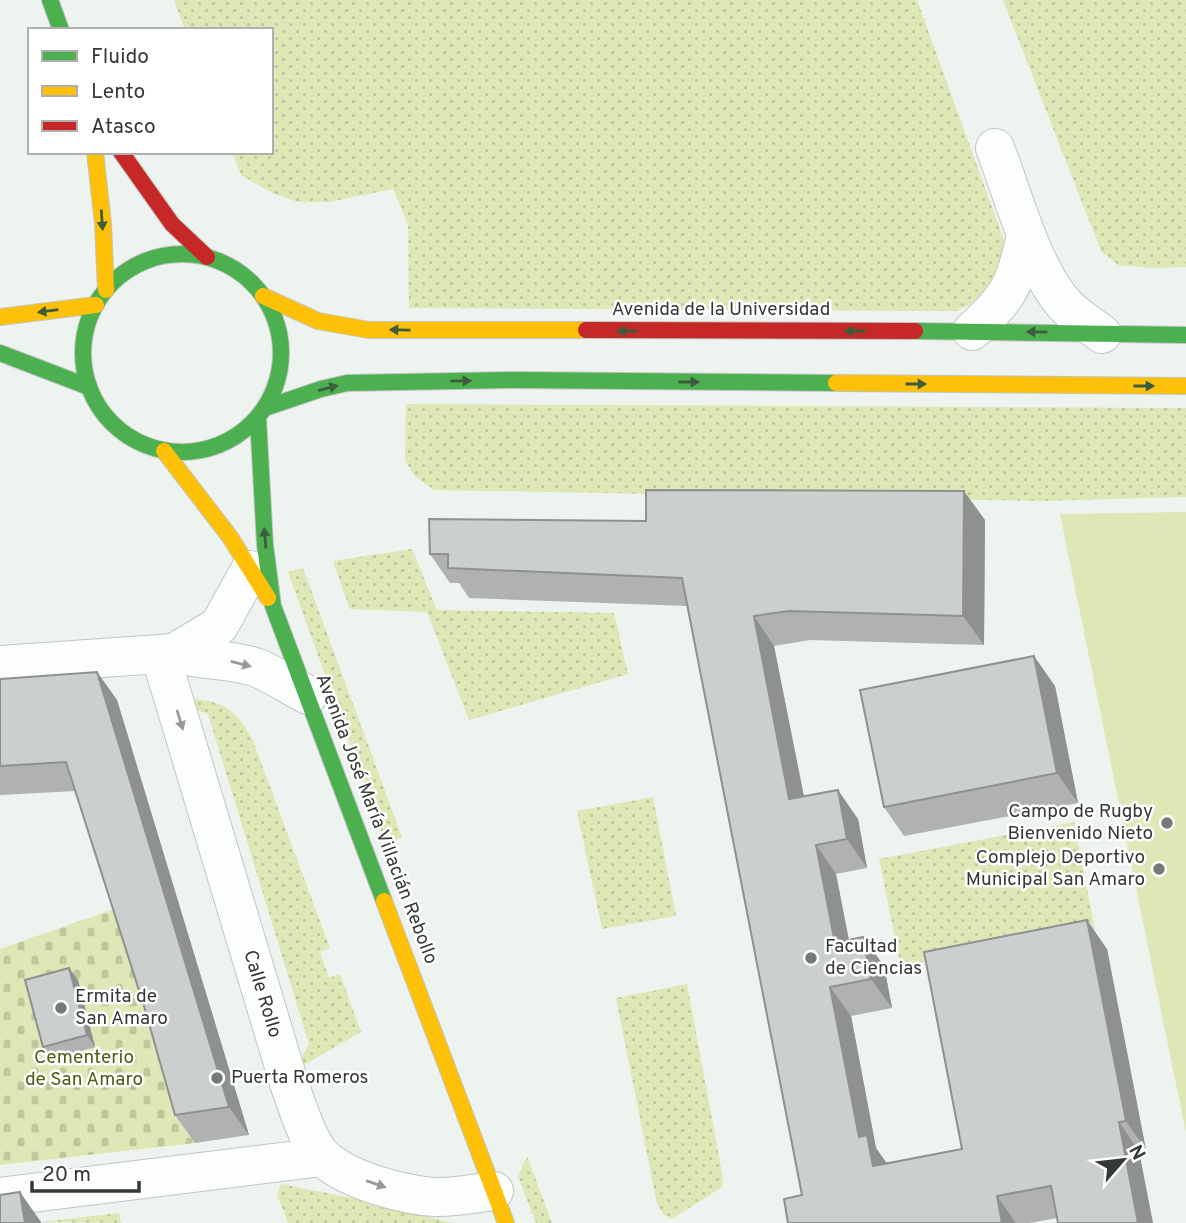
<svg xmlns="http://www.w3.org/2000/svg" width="1186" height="1223" font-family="Overpass,sans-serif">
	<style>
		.green { fill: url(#green-dots) }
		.cemetery { fill: url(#cemetery-stones) }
		.pitch { fill: #dee7b5 }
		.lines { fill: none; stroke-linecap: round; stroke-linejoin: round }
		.street-casing { stroke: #c2c6c3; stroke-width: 40 }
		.fast-casing { stroke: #c2c6c3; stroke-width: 18 }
		.slow-casing { stroke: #c2c6c3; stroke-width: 18 }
		.jam-casing { stroke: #c2c6c3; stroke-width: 18 }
		.street { stroke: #fcfdfd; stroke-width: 38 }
		.fast { stroke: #4caf50; stroke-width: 16 }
		.slow { stroke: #ffc107; stroke-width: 16 }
		.jam { stroke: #c62828; stroke-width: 16 }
		.wall { fill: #afb2b0 }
		.shaded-wall { fill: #8e9190 }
		.building { fill: #cbcfcd; stroke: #8e9190; stroke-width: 2 }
		.oneway { fill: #3c5c3e }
		.oneway2 { fill: #989b9a }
		.poi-dot { fill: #757a77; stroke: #fff; stroke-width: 2.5 }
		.labels { text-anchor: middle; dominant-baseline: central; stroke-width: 5; stroke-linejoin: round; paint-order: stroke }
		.street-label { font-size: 19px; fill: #353936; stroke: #fff }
		.poi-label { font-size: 19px; fill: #353936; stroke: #fff; text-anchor: start }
		.park-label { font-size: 19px; fill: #535a13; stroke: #fff }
	</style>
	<defs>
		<pattern id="green-dots" width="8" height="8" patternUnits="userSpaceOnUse" patternTransform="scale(1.75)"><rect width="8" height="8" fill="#dee7b5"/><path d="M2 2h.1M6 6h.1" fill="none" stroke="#bfc79c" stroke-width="1.8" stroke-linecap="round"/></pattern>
		<pattern id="cemetery-stones" width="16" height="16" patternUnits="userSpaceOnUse" patternTransform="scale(1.75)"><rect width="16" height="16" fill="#dee7b5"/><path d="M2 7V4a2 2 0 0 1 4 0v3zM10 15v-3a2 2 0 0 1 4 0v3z" fill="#bfc79c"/></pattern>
	</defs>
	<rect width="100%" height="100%" fill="#edf3ef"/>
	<g class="green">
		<polygon points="174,0 917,0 1004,240 1004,266 982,298 957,311 409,308 408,224 393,189 329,202 298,202 272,193 241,175 232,152 271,152 271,30 185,30"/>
		<polygon points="1003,0 1186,0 1186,267 1152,268 1118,265 1101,251"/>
		<polygon points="406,404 1186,408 1186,497 1039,501 434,490 415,476 405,461"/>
		<polygon points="412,549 437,610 614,613 628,674 469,720 427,612 350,609 333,561"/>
		<polygon points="303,568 402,837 386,844 288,572"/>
		<path d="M199 699C231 705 238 714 253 741L330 948 320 952 329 978 340 974 361 1032 302 1066 300 1060 309 1044 208 714 191 708 189 701Z"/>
		<polygon points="653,797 676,916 602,929 577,811"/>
		<polygon points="1074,822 1095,930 901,967 879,859"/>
		<polygon points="687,984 723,1178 722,1187 672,1219 664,1215 657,1204 616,998"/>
		<polygon points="527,1156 552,1223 536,1223 518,1177"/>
		<polygon points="281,1184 362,1200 452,1223 288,1223 277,1195"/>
		<polygon points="119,1213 121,1223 41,1222"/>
	</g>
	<polygon class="cemetery" points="123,906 195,1143 0,1165 0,949"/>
	<polygon class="pitch" points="1186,512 1186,1133 1060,514"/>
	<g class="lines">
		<g class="street-casing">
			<g id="street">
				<path d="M995 148C1013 194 1033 272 1067 307 1077 317 1090 325 1102 334"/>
				<path d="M972 331C1009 298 1016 283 1026 235"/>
				<polyline points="174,653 219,626 250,570"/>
				<path d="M160 654 289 1083C296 1103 308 1143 323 1157 346 1180 403 1195 435 1197 454 1198 475 1193 494 1191"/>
				<path d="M0 665 174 653C202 662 232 658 260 669 276 676 292 687 308 695"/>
				<polyline points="0,1197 322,1157"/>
			</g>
		</g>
		<g class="fast-casing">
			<g id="fast">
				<polyline points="50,0 61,30"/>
				<circle cx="182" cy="353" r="99"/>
				<polyline points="915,331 1186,335"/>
				<polyline points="0,353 89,387"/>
				<polyline points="265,408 321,389 347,383 514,380 836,383"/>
				<polyline points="258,418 265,545 273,606 384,901"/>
			</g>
		</g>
		<g class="slow-casing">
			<g id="slow">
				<polyline points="95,152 103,224 106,290"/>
				<polyline points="263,296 318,321 369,330 586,330"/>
				<polyline points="0,317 96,305"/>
				<polyline points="836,383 1186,386"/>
				<polyline points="164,451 230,537 268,598"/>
				<polyline points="384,901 506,1223"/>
			</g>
		</g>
		<g class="jam-casing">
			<g id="jam">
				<polyline points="121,152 172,224 207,257"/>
				<polyline points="586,330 915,331"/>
			</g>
		</g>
		<use href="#street" class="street"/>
		<use href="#fast" class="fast"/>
		<use href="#slow" class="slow"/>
		<use href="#jam" class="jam"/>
	</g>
	<g class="wall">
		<polygon points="985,520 984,645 810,640 774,646 804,796 858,819 867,868 836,874 849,940 863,937 884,966 892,1008 851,1016 876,1148 886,1163 962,1149 1107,949 1146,1150 1139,1151 1057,1218 1030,1223 788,1223 802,1195 687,606 469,598 459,583 450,583 430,554 646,521"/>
		<polygon points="97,672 117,700 249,1135 195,1143 175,1115 144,1006 76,791 0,795 0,679"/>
		<polygon points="1055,686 1078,803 904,836 884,807"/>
		<polygon points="69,968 78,980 95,1047 51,1059 43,1047"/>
	</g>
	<g class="shaded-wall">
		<polygon points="964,491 985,520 984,645 963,616"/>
		<polygon points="754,616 774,646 810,828 789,799"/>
		<polygon points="1034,656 1055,686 1078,803 1057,773"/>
		<polygon points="97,672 117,700 249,1135 229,1107"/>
		<polygon points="838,790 858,819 867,868 847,839"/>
		<polygon points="816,845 836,874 855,972 835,943"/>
		<polygon points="1087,920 1107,949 1146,1150 1126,1121"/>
		<polygon points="863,937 884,966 892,1008 871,979"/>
		<polygon points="69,968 78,980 95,1047 87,1035"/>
		<polygon points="830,987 851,1016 876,1148 888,1165 873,1166 859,1137"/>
		<polygon points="1119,1122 1139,1151 1153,1223 1138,1223"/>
		<polygon points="20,1192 41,1222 41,1223 25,1223"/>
		<polygon points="997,1196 1016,1223 1002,1223"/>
	</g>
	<g class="building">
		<polygon points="646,490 964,491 963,616 789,611 754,616 789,799 838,790 847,839 816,845 835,943 863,937 871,979 830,987 859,1137 867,1135 873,1166 962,1149 924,952 1087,920 1126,1121 1119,1122 1138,1223 1058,1223 1051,1186 997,1196 1002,1223 788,1223 784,1199 802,1195 682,578 448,568 448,554 430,554 429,519 646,521"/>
		<polygon points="1034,656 1057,773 884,807 860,690"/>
		<polygon points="97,672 229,1107 175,1115 144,1006 66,762 0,766 0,679"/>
		<polygon points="69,968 87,1035 43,1047 25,980"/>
		<polygon points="20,1192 25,1223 0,1223 0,1195"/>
	</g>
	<defs><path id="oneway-solid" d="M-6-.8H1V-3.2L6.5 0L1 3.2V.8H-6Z" transform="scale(1.75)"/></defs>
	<g class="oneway">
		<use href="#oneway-solid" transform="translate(102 220) rotate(86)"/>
		<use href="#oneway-solid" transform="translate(48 311) rotate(173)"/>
		<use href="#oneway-solid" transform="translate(400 330) rotate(-179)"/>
		<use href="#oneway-solid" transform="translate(627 331) rotate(-180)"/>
		<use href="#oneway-solid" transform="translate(855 331) rotate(-180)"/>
		<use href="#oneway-solid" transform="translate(1037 332) rotate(-179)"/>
		<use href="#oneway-solid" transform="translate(461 381) rotate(-1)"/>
		<use href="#oneway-solid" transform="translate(689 382)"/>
		<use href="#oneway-solid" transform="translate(916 384)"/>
		<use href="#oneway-solid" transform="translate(1144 386)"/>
		<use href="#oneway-solid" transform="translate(328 388) rotate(-14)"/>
		<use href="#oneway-solid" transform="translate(265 538) rotate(-95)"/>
	</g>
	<g class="oneway2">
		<use href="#oneway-solid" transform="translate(241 664) rotate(14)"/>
		<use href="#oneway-solid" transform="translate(180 720) rotate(73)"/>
		<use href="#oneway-solid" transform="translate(376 1184) rotate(19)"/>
	</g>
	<g class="poi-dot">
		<circle cx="1167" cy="823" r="7"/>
		<circle cx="1159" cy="869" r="7"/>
		<circle cx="811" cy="958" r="7"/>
		<circle cx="61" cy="1008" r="7"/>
		<circle cx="217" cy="1078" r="7"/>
	</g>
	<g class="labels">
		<g class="street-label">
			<text x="721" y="310">Avenida de la Universidad</text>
			<text transform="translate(376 819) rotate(69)">Avenida José María Villacián Rebollo</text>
			<text transform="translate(262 994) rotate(73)">Calle Rollo</text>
		</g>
		<g class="poi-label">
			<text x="1153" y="812" text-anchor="end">Campo de Rugby<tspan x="1153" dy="22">Bienvenido Nieto</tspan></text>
			<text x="1145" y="858" text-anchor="end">Complejo Deportivo<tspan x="1145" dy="22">Municipal San Amaro</tspan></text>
			<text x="825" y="947">Facultad<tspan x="825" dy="22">de Ciencias</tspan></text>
			<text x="75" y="997">Ermita de<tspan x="75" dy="22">San Amaro</tspan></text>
			<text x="231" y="1078">Puerta Romeros</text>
		</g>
		<g class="park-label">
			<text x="84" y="1058">Cementerio<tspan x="84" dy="22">de San Amaro</tspan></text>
		</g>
	</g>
	<rect x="28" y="28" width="245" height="126" fill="#ffffff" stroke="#aeb0af" stroke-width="2"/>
	<rect x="42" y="51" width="35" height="10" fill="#4caf50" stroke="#aeb0af" stroke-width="2"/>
	<text x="91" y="63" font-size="21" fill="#353936">Fluido</text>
	<rect x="42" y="86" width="35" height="10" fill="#ffc107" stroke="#aeb0af" stroke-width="2"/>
	<text x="91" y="98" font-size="21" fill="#353936">Lento</text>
	<rect x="42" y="121" width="35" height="10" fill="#c62828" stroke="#aeb0af" stroke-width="2"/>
	<text x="91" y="133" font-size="21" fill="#353936">Atasco</text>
	<g transform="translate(1123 1160) rotate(62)" stroke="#ffffff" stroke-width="5" paint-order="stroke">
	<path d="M0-5L12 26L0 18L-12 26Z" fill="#353936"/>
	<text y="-10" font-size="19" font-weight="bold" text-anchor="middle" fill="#353936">N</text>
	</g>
	<path d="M32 1181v10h107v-10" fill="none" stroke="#353936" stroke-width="3.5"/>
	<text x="42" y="1181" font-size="21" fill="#353936" stroke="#ffffff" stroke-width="5" paint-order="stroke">20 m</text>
</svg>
